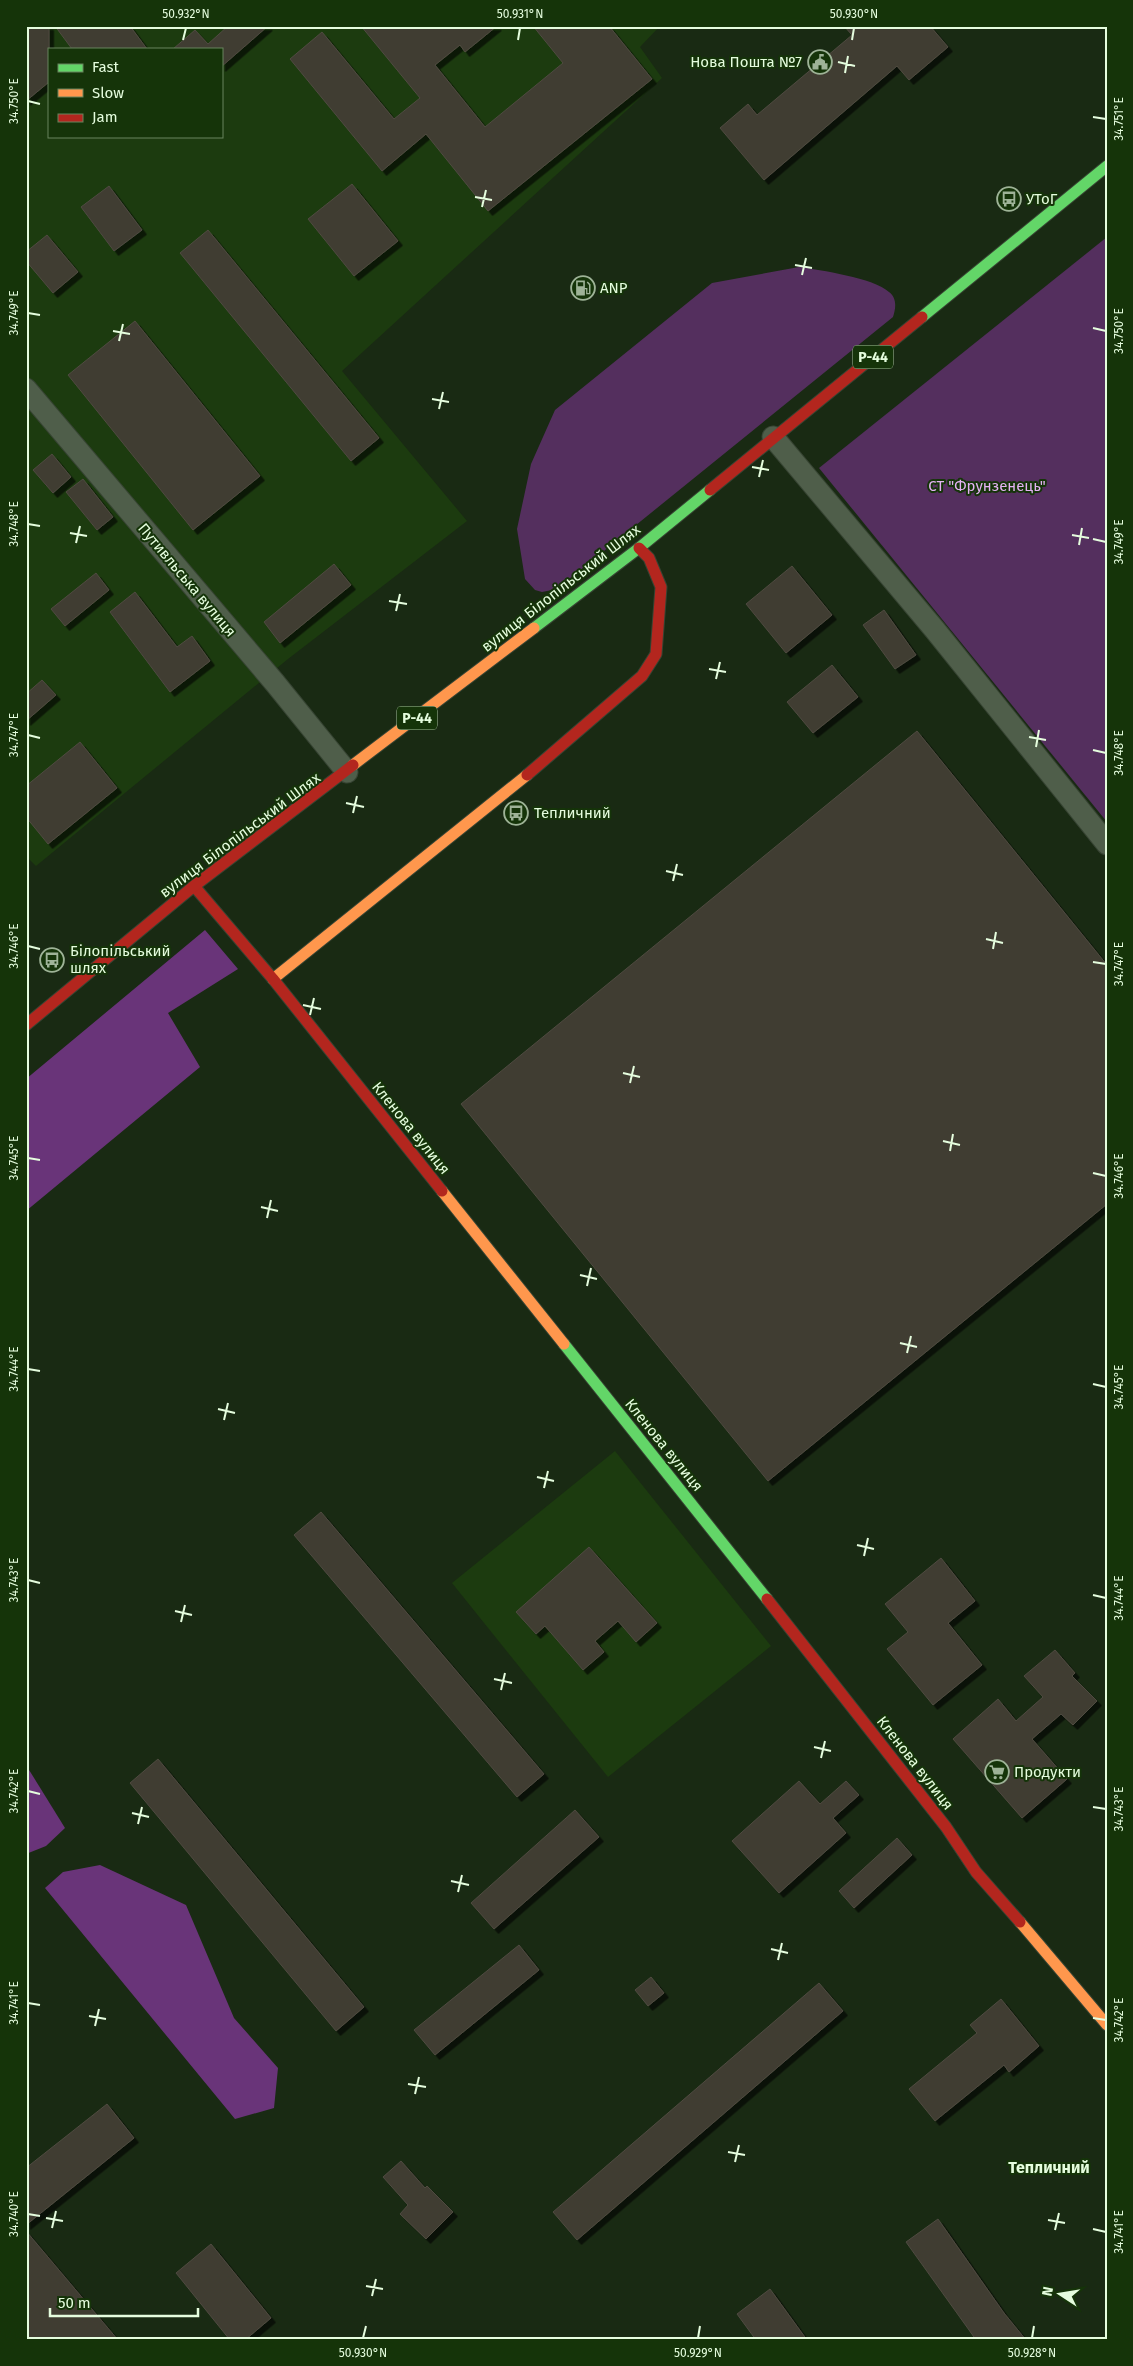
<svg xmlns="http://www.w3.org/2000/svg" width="1133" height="2366" font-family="'Fira Sans',sans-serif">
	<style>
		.built { fill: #1c3b0f; fill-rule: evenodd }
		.green { fill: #542f5e }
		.forest { fill: #693479 }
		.building { fill: #413d33; stroke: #4f4b40; filter: url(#shadow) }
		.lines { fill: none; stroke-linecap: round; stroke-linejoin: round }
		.street-casing { stroke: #374433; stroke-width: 23 }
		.fast-casing { stroke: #374433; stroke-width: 13 }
		.slow-casing { stroke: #374433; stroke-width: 13 }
		.jam-casing { stroke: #374433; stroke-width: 13 }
		.street { stroke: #4f5e4a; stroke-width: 21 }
		.fast { stroke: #63d668; stroke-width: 11 }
		.slow { stroke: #ff974d; stroke-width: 11 }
		.jam { stroke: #b3261e; stroke-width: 11 }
		.ticks { fill: none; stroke: #e5fdde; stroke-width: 2 }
		.labels { text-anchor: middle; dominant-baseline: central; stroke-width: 4; stroke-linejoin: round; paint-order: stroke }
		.shield { fill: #153409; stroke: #a7c19e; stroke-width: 1 }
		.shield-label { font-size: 14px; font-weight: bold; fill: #e5fdde }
		.poi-label { font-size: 15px; fill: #e5fdde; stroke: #153409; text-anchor: start }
		.park-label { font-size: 15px; fill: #e4b2f3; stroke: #153409 }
		.street-label { font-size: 15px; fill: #e5fdde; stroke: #153409 }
		.neighbourhood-label { font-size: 16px; font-weight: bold; fill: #e5fdde; stroke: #153409 }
		.neatline { fill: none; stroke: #e5fdde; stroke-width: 2 }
		.ticks-label { font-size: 12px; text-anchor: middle; fill: #e5fdde }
	</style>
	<defs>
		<filter id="shadow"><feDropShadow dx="4.5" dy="4.5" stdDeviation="0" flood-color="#0009"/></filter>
	</defs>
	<rect width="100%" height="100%" fill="#192a13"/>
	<g class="built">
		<path d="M26 26H660L640 47 662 78 342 371 467 521 288 659 36 866 26 856ZM49 49H221V136H49Z"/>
		<polygon points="615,1451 771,1646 608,1777 452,1583"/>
	</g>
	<g class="green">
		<polygon points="1107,237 1107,822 819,468"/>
		<path d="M799 267C820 270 874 278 889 292 897 298 896 308 893 317L557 589 542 592 535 590 525 579 517 529 531 464 555 410 712 283Z"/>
	</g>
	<g class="forest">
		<polygon points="205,930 238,969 168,1013 200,1067 26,1211 26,1079"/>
		<polygon points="26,1765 65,1828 46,1846 26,1854"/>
		<polygon points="100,1865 186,1905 234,2018 278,2068 274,2108 235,2119 45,1888 63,1872"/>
	</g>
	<g class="building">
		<polygon points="26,26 49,26 49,82 26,101"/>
		<polygon points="55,26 130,26 147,49 72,49"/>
		<polygon points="228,26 268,26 221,67 221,49 173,49 195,30 208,44"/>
		<polygon points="361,26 497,26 465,52 460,45 435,65 485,127 563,63 533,26 609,26 652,79 488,211 426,134 382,171 290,59 322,32 394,119 420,98"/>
		<polygon points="844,26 930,26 948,47 909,80 897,66 764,180 720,128 748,104 757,115 852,35"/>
		<polygon points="352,184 398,241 354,276 308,219"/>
		<polygon points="109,186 142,230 114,251 81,207"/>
		<polygon points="208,230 379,438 351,461 180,253"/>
		<polygon points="47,235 78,272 53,293 26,261 26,252"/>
		<polygon points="135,321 260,476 193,530 68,375"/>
		<polygon points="52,454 71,477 53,493 33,470"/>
		<polygon points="83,479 113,517 97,530 66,492"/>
		<polygon points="334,564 351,585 280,643 264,622"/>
		<polygon points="792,566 832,615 786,653 746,604"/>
		<polygon points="96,573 109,590 65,626 51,609"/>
		<polygon points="135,592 177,647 192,636 210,661 170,692 110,612"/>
		<polygon points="884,610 916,655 895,669 863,625"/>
		<polygon points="832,665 858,697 813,733 787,702"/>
		<polygon points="42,680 56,695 26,721 26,694"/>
		<polygon points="917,731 1107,965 1107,1204 768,1481 461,1104"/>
		<polygon points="80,742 117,788 48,844 26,817 26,786"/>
		<polygon points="321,1512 544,1774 517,1797 294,1535"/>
		<polygon points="589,1547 657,1623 636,1642 618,1621 595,1641 604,1652 583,1670 545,1626 536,1634 516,1612"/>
		<polygon points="941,1558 975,1601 948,1623 982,1665 933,1705 887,1649 908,1632 885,1604"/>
		<polygon points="1055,1650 1075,1673 1072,1676 1097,1701 1073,1725 1061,1714 1032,1739 1067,1779 1022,1818 953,1739 998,1699 1016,1721 1043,1697 1024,1676"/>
		<polygon points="158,1759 364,2007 336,2031 130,1783"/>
		<polygon points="799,1781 820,1804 846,1781 859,1795 833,1818 846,1833 779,1893 732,1841"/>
		<polygon points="575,1810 599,1837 494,1929 471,1903"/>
		<polygon points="897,1838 912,1855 854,1908 839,1891"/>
		<polygon points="519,1945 539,1970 435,2055 414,2030"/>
		<polygon points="651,1977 664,1993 648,2006 635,1990"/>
		<polygon points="819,1983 843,2011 577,2240 553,2212"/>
		<polygon points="1001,1999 1039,2046 1009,2072 1004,2065 935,2121 909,2089 977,2033 970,2025"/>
		<polygon points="107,2104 134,2138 26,2225 26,2168"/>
		<polygon points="401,2161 425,2188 427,2186 453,2212 426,2239 400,2214 408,2205 383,2177"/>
		<polygon points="938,2219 1004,2313 1026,2340 976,2340 969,2330 906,2242"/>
		<polygon points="26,2231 118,2340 26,2340"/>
		<polygon points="211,2244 271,2318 245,2340 230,2340 176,2273"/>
		<polygon points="770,2289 807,2340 756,2340 737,2314"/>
	</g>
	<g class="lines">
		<g class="street-casing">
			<g id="street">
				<polyline points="26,389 275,683 347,772"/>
				<polyline points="773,437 935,630 1107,844"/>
			</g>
		</g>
		<g class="fast-casing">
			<g id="fast">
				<polyline points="922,317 1107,166"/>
				<polyline points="534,628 639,548 710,490"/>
				<polyline points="564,1344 767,1599"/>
			</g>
		</g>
		<g class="slow-casing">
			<g id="slow">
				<polyline points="353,765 534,628"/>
				<polyline points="273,979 527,775"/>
				<polyline points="442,1191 564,1344"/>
				<polyline points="1020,1922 1107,2025"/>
			</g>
		</g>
		<g class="jam-casing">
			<g id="jam">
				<polyline points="710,490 922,317"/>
				<polyline points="527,775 642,676 656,654 661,587 649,558 639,548"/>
				<polyline points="194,886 273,979 442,1191"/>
				<polyline points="26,1025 194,886 353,765"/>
				<polyline points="767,1599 946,1827 976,1872 1020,1922"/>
			</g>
		</g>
		<use href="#street" class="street"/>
		<use href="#fast" class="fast"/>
		<use href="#slow" class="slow"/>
		<use href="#jam" class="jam"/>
	</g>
	<path class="ticks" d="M183 40 186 28M518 40 520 28M852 40 854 28M838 62 855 66M845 73 848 56M28 101 40 104M1093 117 1106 119M475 197 492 200M482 207 486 190M795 265 812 268M802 275 806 258M28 313 40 315M1093 328 1106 331M113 331 130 334M119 341 123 324M432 399 449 402M439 409 443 392M752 467 769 470M759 477 763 460M28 524 40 526M70 533 87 536M1072 535 1089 538M1093 539 1106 542M76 543 80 526M1079 545 1082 528M389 601 407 604M396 611 400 594M709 669 726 672M716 679 720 662M28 735 40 738M1029 737 1046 740M1036 747 1039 730M1093 750 1106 753M346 803 364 807M353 813 357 796M666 871 683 875M673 881 677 864M986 939 1003 943M28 946 40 949M993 949 996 932M1093 962 1106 964M303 1005 321 1009M310 1015 314 998M623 1073 640 1077M630 1083 634 1066M943 1141 960 1145M950 1151 953 1134M28 1158 40 1160M1093 1173 1106 1176M261 1207 278 1211M267 1218 271 1200M580 1275 597 1279M587 1286 591 1268M900 1343 917 1347M907 1353 911 1336M28 1369 40 1371M1093 1384 1106 1387M218 1409 235 1413M224 1420 228 1403M537 1477 554 1481M544 1488 548 1471M857 1545 874 1549M864 1556 868 1538M28 1580 40 1583M1093 1595 1106 1598M175 1611 192 1615M181 1622 185 1605M494 1679 512 1683M501 1690 505 1673M814 1747 831 1751M821 1758 825 1741M28 1791 40 1794M1093 1807 1106 1809M132 1813 149 1817M138 1824 142 1807M451 1881 469 1885M458 1892 462 1875M771 1949 788 1953M778 1960 782 1943M28 2003 40 2005M89 2016 106 2019M1093 2018 1106 2020M95 2026 99 2009M408 2084 426 2087M415 2094 419 2077M728 2152 745 2155M735 2162 739 2145M28 2214 40 2216M46 2218 63 2221M1048 2220 1065 2223M52 2228 56 2211M1093 2229 1106 2232M1055 2230 1059 2213M366 2286 383 2289M372 2296 376 2279M363 2338 366 2326M698 2338 700 2326M1032 2338 1034 2326"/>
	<defs>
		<g id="civic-ring" transform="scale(1.25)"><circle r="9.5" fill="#153409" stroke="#9eb397" stroke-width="1.5"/><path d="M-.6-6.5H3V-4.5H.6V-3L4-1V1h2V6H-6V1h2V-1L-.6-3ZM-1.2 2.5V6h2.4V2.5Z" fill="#9eb397"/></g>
		<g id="bus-ring" transform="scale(1.25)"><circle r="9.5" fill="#153409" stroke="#9eb397" stroke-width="1.5"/><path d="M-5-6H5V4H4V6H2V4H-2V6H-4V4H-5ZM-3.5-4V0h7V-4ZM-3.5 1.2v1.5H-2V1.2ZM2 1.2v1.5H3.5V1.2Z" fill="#9eb397"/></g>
		<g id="fuel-ring" transform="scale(1.25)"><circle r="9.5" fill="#153409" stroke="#9eb397" stroke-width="1.5"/><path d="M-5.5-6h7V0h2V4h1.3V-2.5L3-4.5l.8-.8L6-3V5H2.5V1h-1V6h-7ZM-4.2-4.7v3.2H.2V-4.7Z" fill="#9eb397"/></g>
		<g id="supermarket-ring" transform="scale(1.25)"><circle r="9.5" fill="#153409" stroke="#9eb397" stroke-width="1.5"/><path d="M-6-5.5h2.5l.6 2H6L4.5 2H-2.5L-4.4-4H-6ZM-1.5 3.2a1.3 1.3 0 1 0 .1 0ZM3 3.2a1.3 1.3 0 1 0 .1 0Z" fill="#9eb397"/></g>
	</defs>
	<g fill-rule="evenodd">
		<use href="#civic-ring" x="820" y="62"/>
		<use href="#bus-ring" x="1009" y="199"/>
		<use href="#fuel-ring" x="583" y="288"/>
		<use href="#bus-ring" x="516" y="813"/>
		<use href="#bus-ring" x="52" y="960"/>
		<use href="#supermarket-ring" x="997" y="1772"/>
	</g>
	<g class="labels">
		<g class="shield">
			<rect x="853" y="345.5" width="40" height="23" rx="4"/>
			<rect x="397" y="706.5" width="40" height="23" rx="4"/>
		</g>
		<g class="shield-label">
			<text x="873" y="357">Р-44</text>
			<text x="417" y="718">Р-44</text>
		</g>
		<g class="poi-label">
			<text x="802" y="62" text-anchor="end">Нова Пошта №7</text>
			<text x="1026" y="199">УТоГ</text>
			<text x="600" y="288">ANP</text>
			<text x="534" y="813">Тепличний</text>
			<text x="70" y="951">Білопільський<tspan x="70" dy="17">шлях</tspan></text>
			<text x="1014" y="1772">Продукти</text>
		</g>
		<g class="park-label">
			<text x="987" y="486">СТ "Фрунзенець"</text>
		</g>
		<g class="street-label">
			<text transform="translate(187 580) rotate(50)">Путивльська вулиця</text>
			<text transform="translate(561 588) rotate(-38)">вулиця Білопільський Шлях</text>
			<text transform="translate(240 835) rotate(-37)">вулиця Білопільський Шлях</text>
			<text transform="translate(411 1128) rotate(51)">Кленова вулиця</text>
			<text transform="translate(664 1445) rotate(51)">Кленова вулиця</text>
			<text transform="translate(915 1763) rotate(52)">Кленова вулиця</text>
		</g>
		<g class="neighbourhood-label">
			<text x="1049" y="2167">Тепличний</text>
		</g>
	</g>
	<rect width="1133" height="2366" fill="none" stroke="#153409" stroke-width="55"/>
	<rect x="48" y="48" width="175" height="90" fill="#153409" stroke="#68845e"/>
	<rect x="58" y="64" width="25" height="8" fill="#63d668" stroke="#68845e"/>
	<text x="92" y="72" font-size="15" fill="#e5fdde">Fast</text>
	<rect x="58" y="89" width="25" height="8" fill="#ff974d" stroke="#68845e"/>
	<text x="92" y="98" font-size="15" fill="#e5fdde">Slow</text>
	<rect x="58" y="114" width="25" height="8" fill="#b3261e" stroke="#68845e"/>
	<text x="92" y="122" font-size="15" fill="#e5fdde">Jam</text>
	<g transform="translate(1060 2294) rotate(282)" stroke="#153409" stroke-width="4" paint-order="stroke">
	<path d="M0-4L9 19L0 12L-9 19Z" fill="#e5fdde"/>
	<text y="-8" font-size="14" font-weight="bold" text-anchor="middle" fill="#e5fdde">N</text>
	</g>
	<path d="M50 2308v8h148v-8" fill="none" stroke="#e5fdde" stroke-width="2.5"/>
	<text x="58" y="2308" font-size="15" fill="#e5fdde" stroke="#153409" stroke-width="4" paint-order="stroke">50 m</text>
	<rect x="28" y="28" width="1078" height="2310" class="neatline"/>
	<g class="ticks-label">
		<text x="186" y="18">50.932°N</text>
		<text x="520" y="18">50.931°N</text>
		<text x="854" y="18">50.930°N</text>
		<text transform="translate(14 101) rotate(-90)" y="4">34.750°E</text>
		<text transform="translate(1119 119) rotate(-90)" y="4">34.751°E</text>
		<text transform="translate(14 313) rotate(-90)" y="4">34.749°E</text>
		<text transform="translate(1119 331) rotate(-90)" y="4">34.750°E</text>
		<text transform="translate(14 524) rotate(-90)" y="4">34.748°E</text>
		<text transform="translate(1119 542) rotate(-90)" y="4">34.749°E</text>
		<text transform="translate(14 735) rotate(-90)" y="4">34.747°E</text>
		<text transform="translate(1119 753) rotate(-90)" y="4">34.748°E</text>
		<text transform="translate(14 946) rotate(-90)" y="4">34.746°E</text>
		<text transform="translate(1119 964) rotate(-90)" y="4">34.747°E</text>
		<text transform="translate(14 1158) rotate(-90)" y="4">34.745°E</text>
		<text transform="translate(1119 1176) rotate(-90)" y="4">34.746°E</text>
		<text transform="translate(14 1369) rotate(-90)" y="4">34.744°E</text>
		<text transform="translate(1119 1387) rotate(-90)" y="4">34.745°E</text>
		<text transform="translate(14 1580) rotate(-90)" y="4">34.743°E</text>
		<text transform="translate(1119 1598) rotate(-90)" y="4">34.744°E</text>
		<text transform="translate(14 1791) rotate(-90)" y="4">34.742°E</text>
		<text transform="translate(1119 1809) rotate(-90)" y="4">34.743°E</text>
		<text transform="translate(14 2003) rotate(-90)" y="4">34.741°E</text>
		<text transform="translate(1119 2020) rotate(-90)" y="4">34.742°E</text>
		<text transform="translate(14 2214) rotate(-90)" y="4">34.740°E</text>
		<text transform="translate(1119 2232) rotate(-90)" y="4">34.741°E</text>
		<text x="363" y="2357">50.930°N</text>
		<text x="698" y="2357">50.929°N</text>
		<text x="1032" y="2357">50.928°N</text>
	</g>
</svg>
